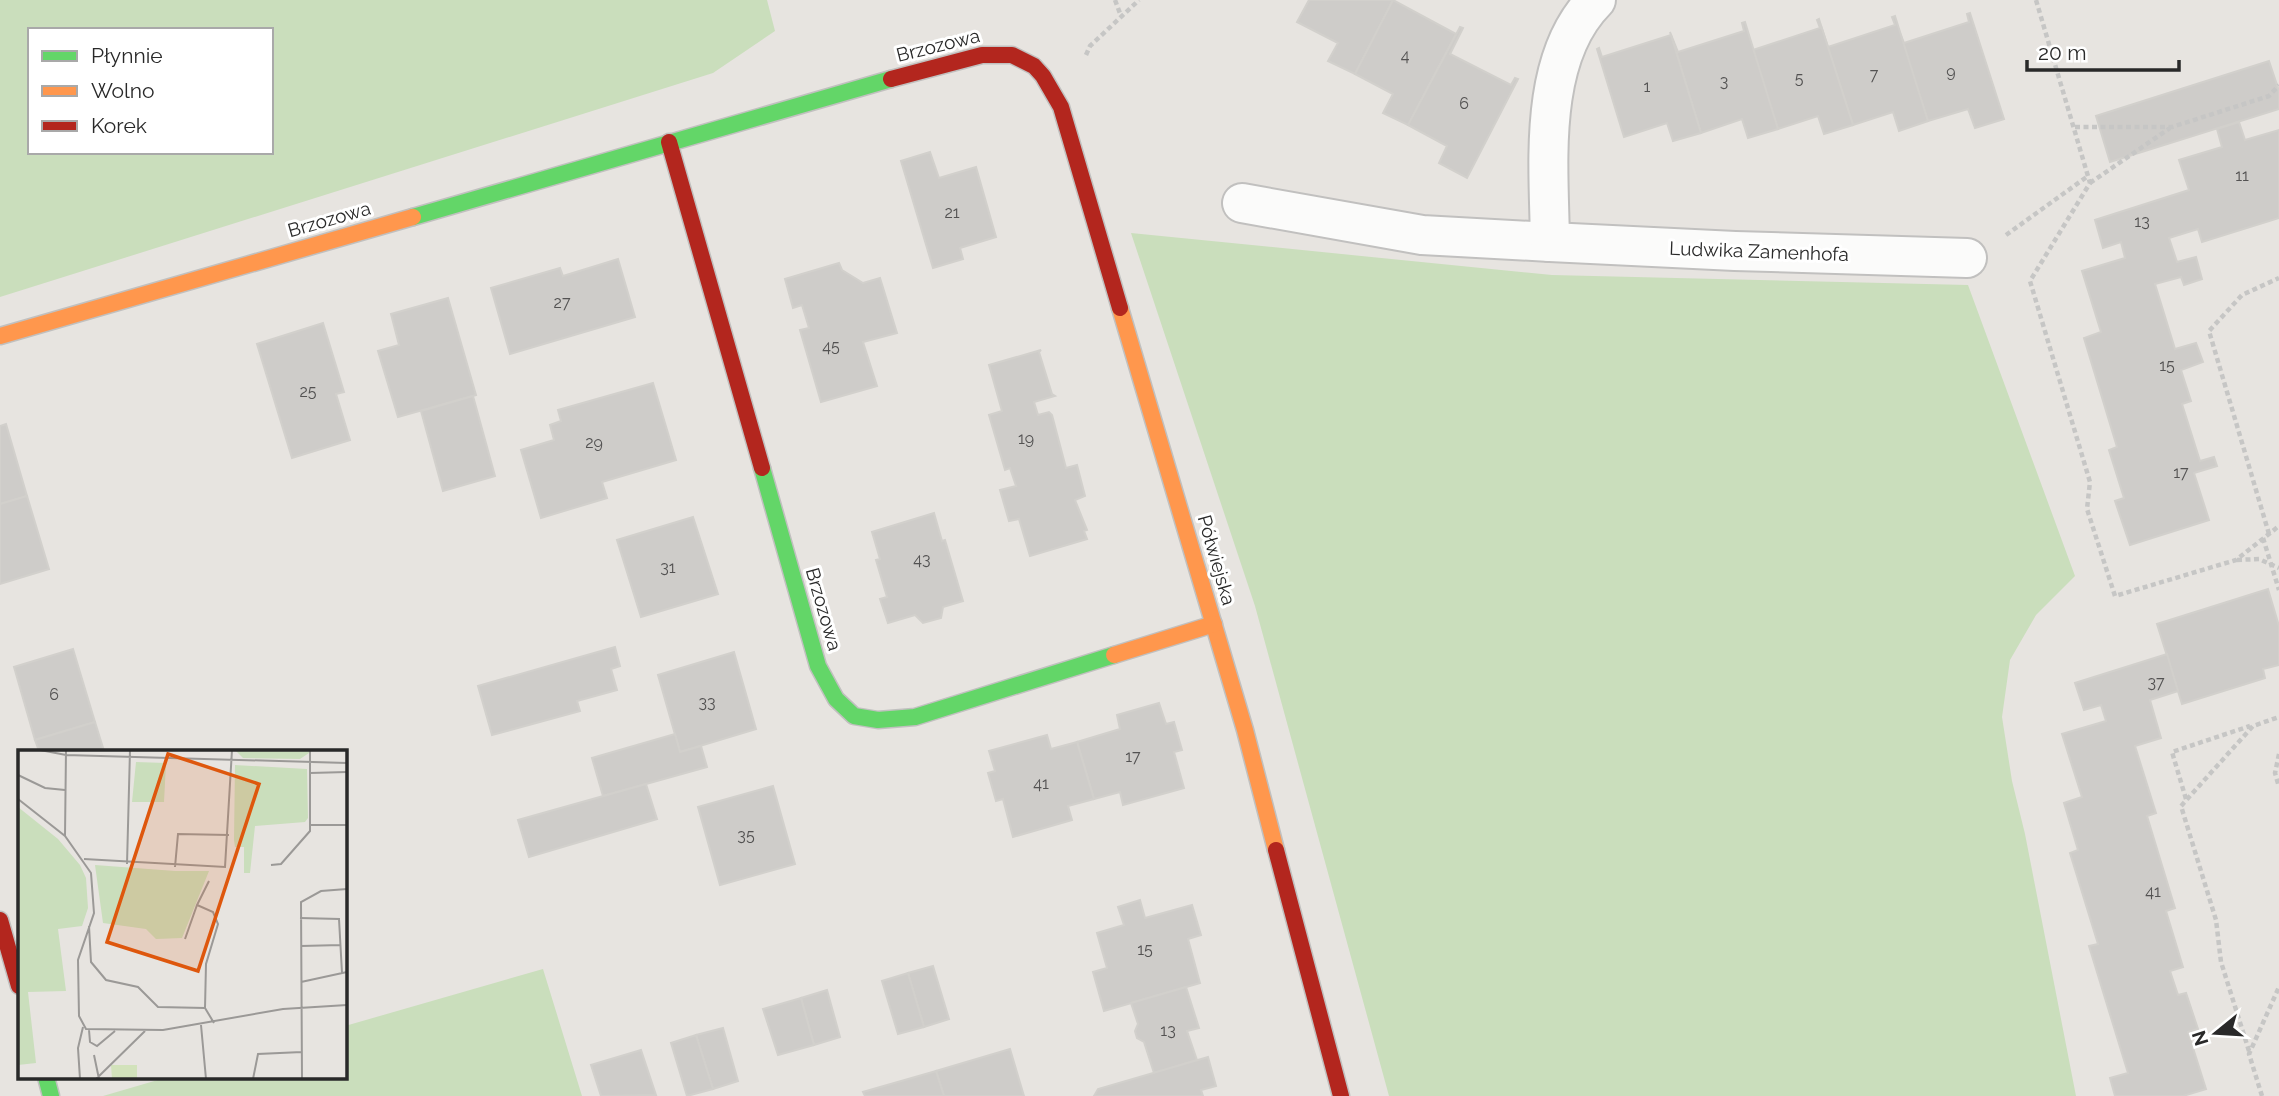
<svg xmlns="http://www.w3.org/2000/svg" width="2279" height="1096" font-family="Raleway,sans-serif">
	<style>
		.green { fill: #cadebc; fill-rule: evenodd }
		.building { fill: #ceccc9; stroke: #d2d0cc; stroke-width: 2 }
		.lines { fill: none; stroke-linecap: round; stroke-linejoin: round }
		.street-casing { stroke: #c1c0bf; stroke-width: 42 }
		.fast-casing { stroke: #c1c0bf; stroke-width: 19 }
		.slow-casing { stroke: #c1c0bf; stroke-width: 19 }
		.jam-casing { stroke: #c1c0bf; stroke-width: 19 }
		.path { stroke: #c6c6c5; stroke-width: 4.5; stroke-dasharray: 5 3.5; stroke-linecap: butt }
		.street { stroke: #fbfbfa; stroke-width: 38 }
		.fast { stroke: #63d668; stroke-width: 16 }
		.slow { stroke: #ff974d; stroke-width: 16 }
		.jam { stroke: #b3261e; stroke-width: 16 }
		.labels { text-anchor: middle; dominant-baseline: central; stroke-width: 6; stroke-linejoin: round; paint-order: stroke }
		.number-label { font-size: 16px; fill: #535252 }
		.street-label { font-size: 19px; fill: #292929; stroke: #fff }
		.inset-road { fill: none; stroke: #9b9997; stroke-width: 2 }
		.view { fill: #de570d; fill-opacity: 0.15; stroke: #de570d; stroke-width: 3.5 }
		.inset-edge { fill: none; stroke: #292929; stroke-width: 3.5 }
	</style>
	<rect width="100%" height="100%" fill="#e7e4e0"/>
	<g class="green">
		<path d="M0 0H767L775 31 713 73 0 297ZM30 30H271V152H30Z"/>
		<polygon points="1131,233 1552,275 1968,285 2075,576 2036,615 2010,660 2002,717 2012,781 2025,834 2076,1096 1389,1096 1255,606"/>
		<polygon points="543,969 582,1096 103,1096 168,1077 345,1077 345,1026"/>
	</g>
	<g class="building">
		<polygon points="1309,0 1393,0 1355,74 1328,61 1338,43 1297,22"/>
		<polygon points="1393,0 1456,34 1408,125 1383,113 1393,94 1355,74"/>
		<polygon points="1970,13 2004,119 1975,128 1968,109 1928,121 1896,23 1904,43 1969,22 1967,14"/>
		<polygon points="1895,16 1928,121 1899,131 1893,112 1853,125 1821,26 1828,47 1895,25 1892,17"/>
		<polygon points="1819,19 1853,125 1824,134 1818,116 1778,129 1745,30 1753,50 1820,28 1817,20"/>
		<polygon points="1745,22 1778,129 1748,138 1742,119 1701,133 1670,32 1678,52 1744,31 1742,23"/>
		<polygon points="1460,27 1463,28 1450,54 1511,85 1515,78 1518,79 1467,178 1439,163 1447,146 1408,125"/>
		<polygon points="1671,35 1701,133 1673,141 1667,123 1624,137 1597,49 1599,48 1602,57"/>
		<polygon points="2269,61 2279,91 2279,109 2110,162 2096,116"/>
		<polygon points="2239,122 2245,140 2279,130 2279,218 2202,242 2198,229 2169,238 2177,262 2196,257 2202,279 2184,285 2181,277 2155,284 2175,349 2196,343 2203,362 2181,370 2191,401 2182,404 2200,461 2214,457 2217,466 2194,473 2209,520 2130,545 2115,501 2124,498 2109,450 2117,447 2084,338 2101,332 2082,271 2125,258 2121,242 2103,248 2095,220 2189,190 2179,160 2222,147 2217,129"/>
		<polygon points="930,152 939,178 976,167 996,237 960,248 963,259 933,268 901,161"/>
		<polygon points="618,259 635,317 510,354 491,288 560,268 563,276"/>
		<polygon points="839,263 842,270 863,283 880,278 897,333 863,342 877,386 821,402 800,330 809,328 802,305 793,308 785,279"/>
		<polygon points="448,298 476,395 398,417 378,351 399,345 391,314"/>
		<polygon points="323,323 344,392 336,394 350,440 292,458 257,344"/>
		<polygon points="1041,350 1039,352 1052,394 1055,396 1034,402 1038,415 1049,412 1052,415 1066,468 1077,465 1085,496 1075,500 1087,530 1084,531 1087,539 1030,556 1019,519 1009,521 1000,490 1016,486 1010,468 1005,470 989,415 1002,411 989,365"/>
		<polygon points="653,383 676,460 602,482 607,498 541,518 521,450 554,440 550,425 561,421 558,410"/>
		<polygon points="473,396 495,476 443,491 421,411"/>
		<polygon points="6,424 27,496 0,504 0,426"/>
		<polygon points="27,496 49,569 0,584 0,504"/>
		<polygon points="934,513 942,541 945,540 963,601 943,607 941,618 923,623 915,615 888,623 880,599 887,597 876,560 880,559 872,532"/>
		<polygon points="693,517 718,594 641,617 617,540"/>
		<polygon points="2268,589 2279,626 2279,665 2263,669 2265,678 2182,704 2157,624"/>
		<polygon points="615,647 620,666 611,669 617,690 577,701 580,711 492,735 478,686"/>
		<polygon points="73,649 95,722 35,740 14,667"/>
		<polygon points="734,652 756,729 680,752 658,675"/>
		<polygon points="2167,654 2178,691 2150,700 2161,738 2135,746 2156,813 2147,816 2175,908 2166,911 2183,967 2170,971 2178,995 2186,993 2198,1029 2188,1032 2206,1089 2183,1096 2115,1096 2110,1078 2128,1073 2089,946 2098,944 2070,853 2078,850 2064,803 2082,797 2062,734 2106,721 2101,705 2084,710 2075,683"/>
		<polygon points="1159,703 1166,724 1174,722 1182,750 1174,752 1184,788 1123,805 1120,792 1094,799 1077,742 1120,729 1117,715"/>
		<polygon points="95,722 104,751 39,751 35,740"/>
		<polygon points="675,734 680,752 701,746 707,767 603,796 592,758"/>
		<polygon points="1047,735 1051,749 1077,742 1094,799 1068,806 1072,820 1013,837 1003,799 996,801 988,773 995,771 989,751"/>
		<polygon points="646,784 657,819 529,857 518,820"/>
		<polygon points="773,786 795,864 720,885 698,807"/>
		<polygon points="1140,900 1145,918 1192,905 1201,935 1188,939 1200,983 1104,1011 1093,972 1107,968 1097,933 1124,925 1118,907"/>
		<polygon points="933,966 949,1019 924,1027 908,973"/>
		<polygon points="908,973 924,1027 898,1034 882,981"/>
		<polygon points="1186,987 1199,1028 1187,1031 1197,1060 1154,1073 1144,1042 1137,1038 1135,1031 1138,1024 1131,1003"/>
		<polygon points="827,990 840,1037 814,1045 801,998"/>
		<polygon points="801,998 814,1045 778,1055 763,1009"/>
		<polygon points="723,1028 738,1081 713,1089 696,1035"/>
		<polygon points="696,1035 713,1089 687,1096 671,1043"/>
		<polygon points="1010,1049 1024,1096 944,1096 936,1071"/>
		<polygon points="641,1050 656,1095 601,1096 591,1065"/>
		<polygon points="1208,1057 1216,1086 1201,1090 1203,1096 1094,1096 1098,1089"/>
		<polygon points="936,1071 944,1096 865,1096 863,1092"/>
	</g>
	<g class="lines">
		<g class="street-casing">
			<g id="street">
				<path d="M1242 203 1422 235 1550 242C1549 166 1537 59 1596 0"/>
				<polyline points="1550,242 1735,251 1967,258"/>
			</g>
		</g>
		<g class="fast-casing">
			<g id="fast">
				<polyline points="413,217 891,79"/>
				<polyline points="762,468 818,666 836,699 854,716 878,720 915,717 1114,655"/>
				<polyline points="46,1077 51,1096"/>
			</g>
		</g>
		<g class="slow-casing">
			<g id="slow">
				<polyline points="1120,308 1245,730 1276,850"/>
				<polyline points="0,336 413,217"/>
				<polyline points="1114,655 1214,624"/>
			</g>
		</g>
		<g class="jam-casing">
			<g id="jam">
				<polyline points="891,79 982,55 1012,55 1034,66 1043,76 1061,107 1120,308"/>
				<polyline points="669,142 762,468"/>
				<polyline points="1276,850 1341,1096"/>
				<polyline points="0,920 19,986"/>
			</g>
		</g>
		<g class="path">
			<polyline points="1115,0 1121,16"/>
			<polyline points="2036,0 2090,183 2030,281 2090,482 2087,509 2115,596 2236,560 2279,526"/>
			<polyline points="1086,55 1090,46 1139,0"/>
			<polyline points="2075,127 2172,127 2269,96 2279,85"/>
			<polyline points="2090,183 2170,128"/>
			<polyline points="2006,235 2088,176"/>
			<polyline points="2269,534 2209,331 2242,295 2279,278"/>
			<polyline points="2263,538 2279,590"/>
			<polyline points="2237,560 2259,559 2279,568"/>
			<polyline points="2279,754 2275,773 2279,787"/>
			<polyline points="2186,799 2172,752 2250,726"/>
			<polyline points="2249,1051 2221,962 2216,920 2181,806 2253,726 2279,717"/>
			<polyline points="2262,1096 2249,1054 2279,987"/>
		</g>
		<use href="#street" class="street"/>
		<use href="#fast" class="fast"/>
		<use href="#slow" class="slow"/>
		<use href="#jam" class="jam"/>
	</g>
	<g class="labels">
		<g class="number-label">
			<text x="1405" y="55">4</text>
			<text x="1951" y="71">9</text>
			<text x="1874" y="74">7</text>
			<text x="1799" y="78">5</text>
			<text x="1724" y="81">3</text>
			<text x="1647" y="86">1</text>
			<text x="1464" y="103">6</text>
			<text x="2242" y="175">11</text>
			<text x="952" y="212">21</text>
			<text x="2142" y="221">13</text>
			<text x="562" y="302">27</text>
			<text x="831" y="346">45</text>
			<text x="2167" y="365">15</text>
			<text x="308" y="391">25</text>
			<text x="1026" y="438">19</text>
			<text x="594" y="442">29</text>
			<text x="2181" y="472">17</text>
			<text x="922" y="559">43</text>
			<text x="668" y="567">31</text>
			<text x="2156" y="682">37</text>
			<text x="54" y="694">6</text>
			<text x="707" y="702">33</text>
			<text x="1133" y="756">17</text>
			<text x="1041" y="783">41</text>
			<text x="746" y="835">35</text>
			<text x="2153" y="891">41</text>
			<text x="1145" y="949">15</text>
			<text x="1168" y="1030">13</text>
		</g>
		<g class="street-label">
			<text transform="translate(938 45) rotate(-14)">Brzozowa</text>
			<text transform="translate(329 219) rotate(-16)">Brzozowa</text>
			<text transform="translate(1759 251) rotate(2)">Ludwika Zamenhofa</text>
			<text transform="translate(1217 560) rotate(74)">Półwiejska</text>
			<text transform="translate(824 609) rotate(74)">Brzozowa</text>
		</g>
	</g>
	<g transform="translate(18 750)">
		<rect width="329" height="329" fill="#e7e4e0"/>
		<path d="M217 0H291V3L282 9 225 8ZM118 12 148 13 146 52H114ZM217 15 289 19 290 68 287 72 237 76 232 123H226V97H217L216 90ZM0 57 40 89 62 115 68 128 70 158 64 176 40 179 48 241 10 242 18 313 0 315ZM77 115 157 121H191L164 188 138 189 128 179 85 173Z" fill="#cadebc"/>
		<path d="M93 315H119V329H94Z" fill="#d2e2bb"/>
		<path class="inset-road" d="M22 0 48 5 329 13M292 23 329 22M0 25 27 38 47 40M0 49 47 86 73 123 76 163 60 210 61 266 68 279 145 280 265 259 329 255M292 75H329M47 86 48 0M66 109 207 117 214 0M109 114 112 0M253 115 263 114 292 81V0M157 117 160 84 211 85M282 168 321 169 324 223M71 176 73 212 88 230 120 237 140 257 187 258 196 273M167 189 179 155M283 196 323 195M283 232 329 222M187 258 188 214 200 174 195 162 179 155 191 131M183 275 188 329M71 280 72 292 79 296 97 281M76 305 81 329M62 329 60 298 65 277M78 329 127 281M235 329 240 304 284 302M284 329 283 152 303 141 329 139"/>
		<path class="view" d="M150 4 241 34 180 221 89 192Z"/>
		<rect width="329" height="329" class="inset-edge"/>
	</g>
	<rect x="28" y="28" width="245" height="126" fill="#ffffff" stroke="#a9a9a9" stroke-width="2"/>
	<rect x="42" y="51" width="35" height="10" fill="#63d668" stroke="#a9a9a9" stroke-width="2"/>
	<text x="91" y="63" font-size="21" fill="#292929">Płynnie</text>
	<rect x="42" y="86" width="35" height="10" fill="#ff974d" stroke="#a9a9a9" stroke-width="2"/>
	<text x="91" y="98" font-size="21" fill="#292929">Wolno</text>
	<rect x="42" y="121" width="35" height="10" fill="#b3261e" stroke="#a9a9a9" stroke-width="2"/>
	<text x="91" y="133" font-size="21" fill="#292929">Korek</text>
	<g transform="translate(2216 1033) rotate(252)" stroke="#ffffff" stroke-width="5" paint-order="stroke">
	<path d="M0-5L12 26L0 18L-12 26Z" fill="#292929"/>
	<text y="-10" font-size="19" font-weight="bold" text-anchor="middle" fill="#292929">N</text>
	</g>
	<path d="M2027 60v10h152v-10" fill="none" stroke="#292929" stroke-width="3.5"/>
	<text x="2038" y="60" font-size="21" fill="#292929" stroke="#ffffff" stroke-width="5" paint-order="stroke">20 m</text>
</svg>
